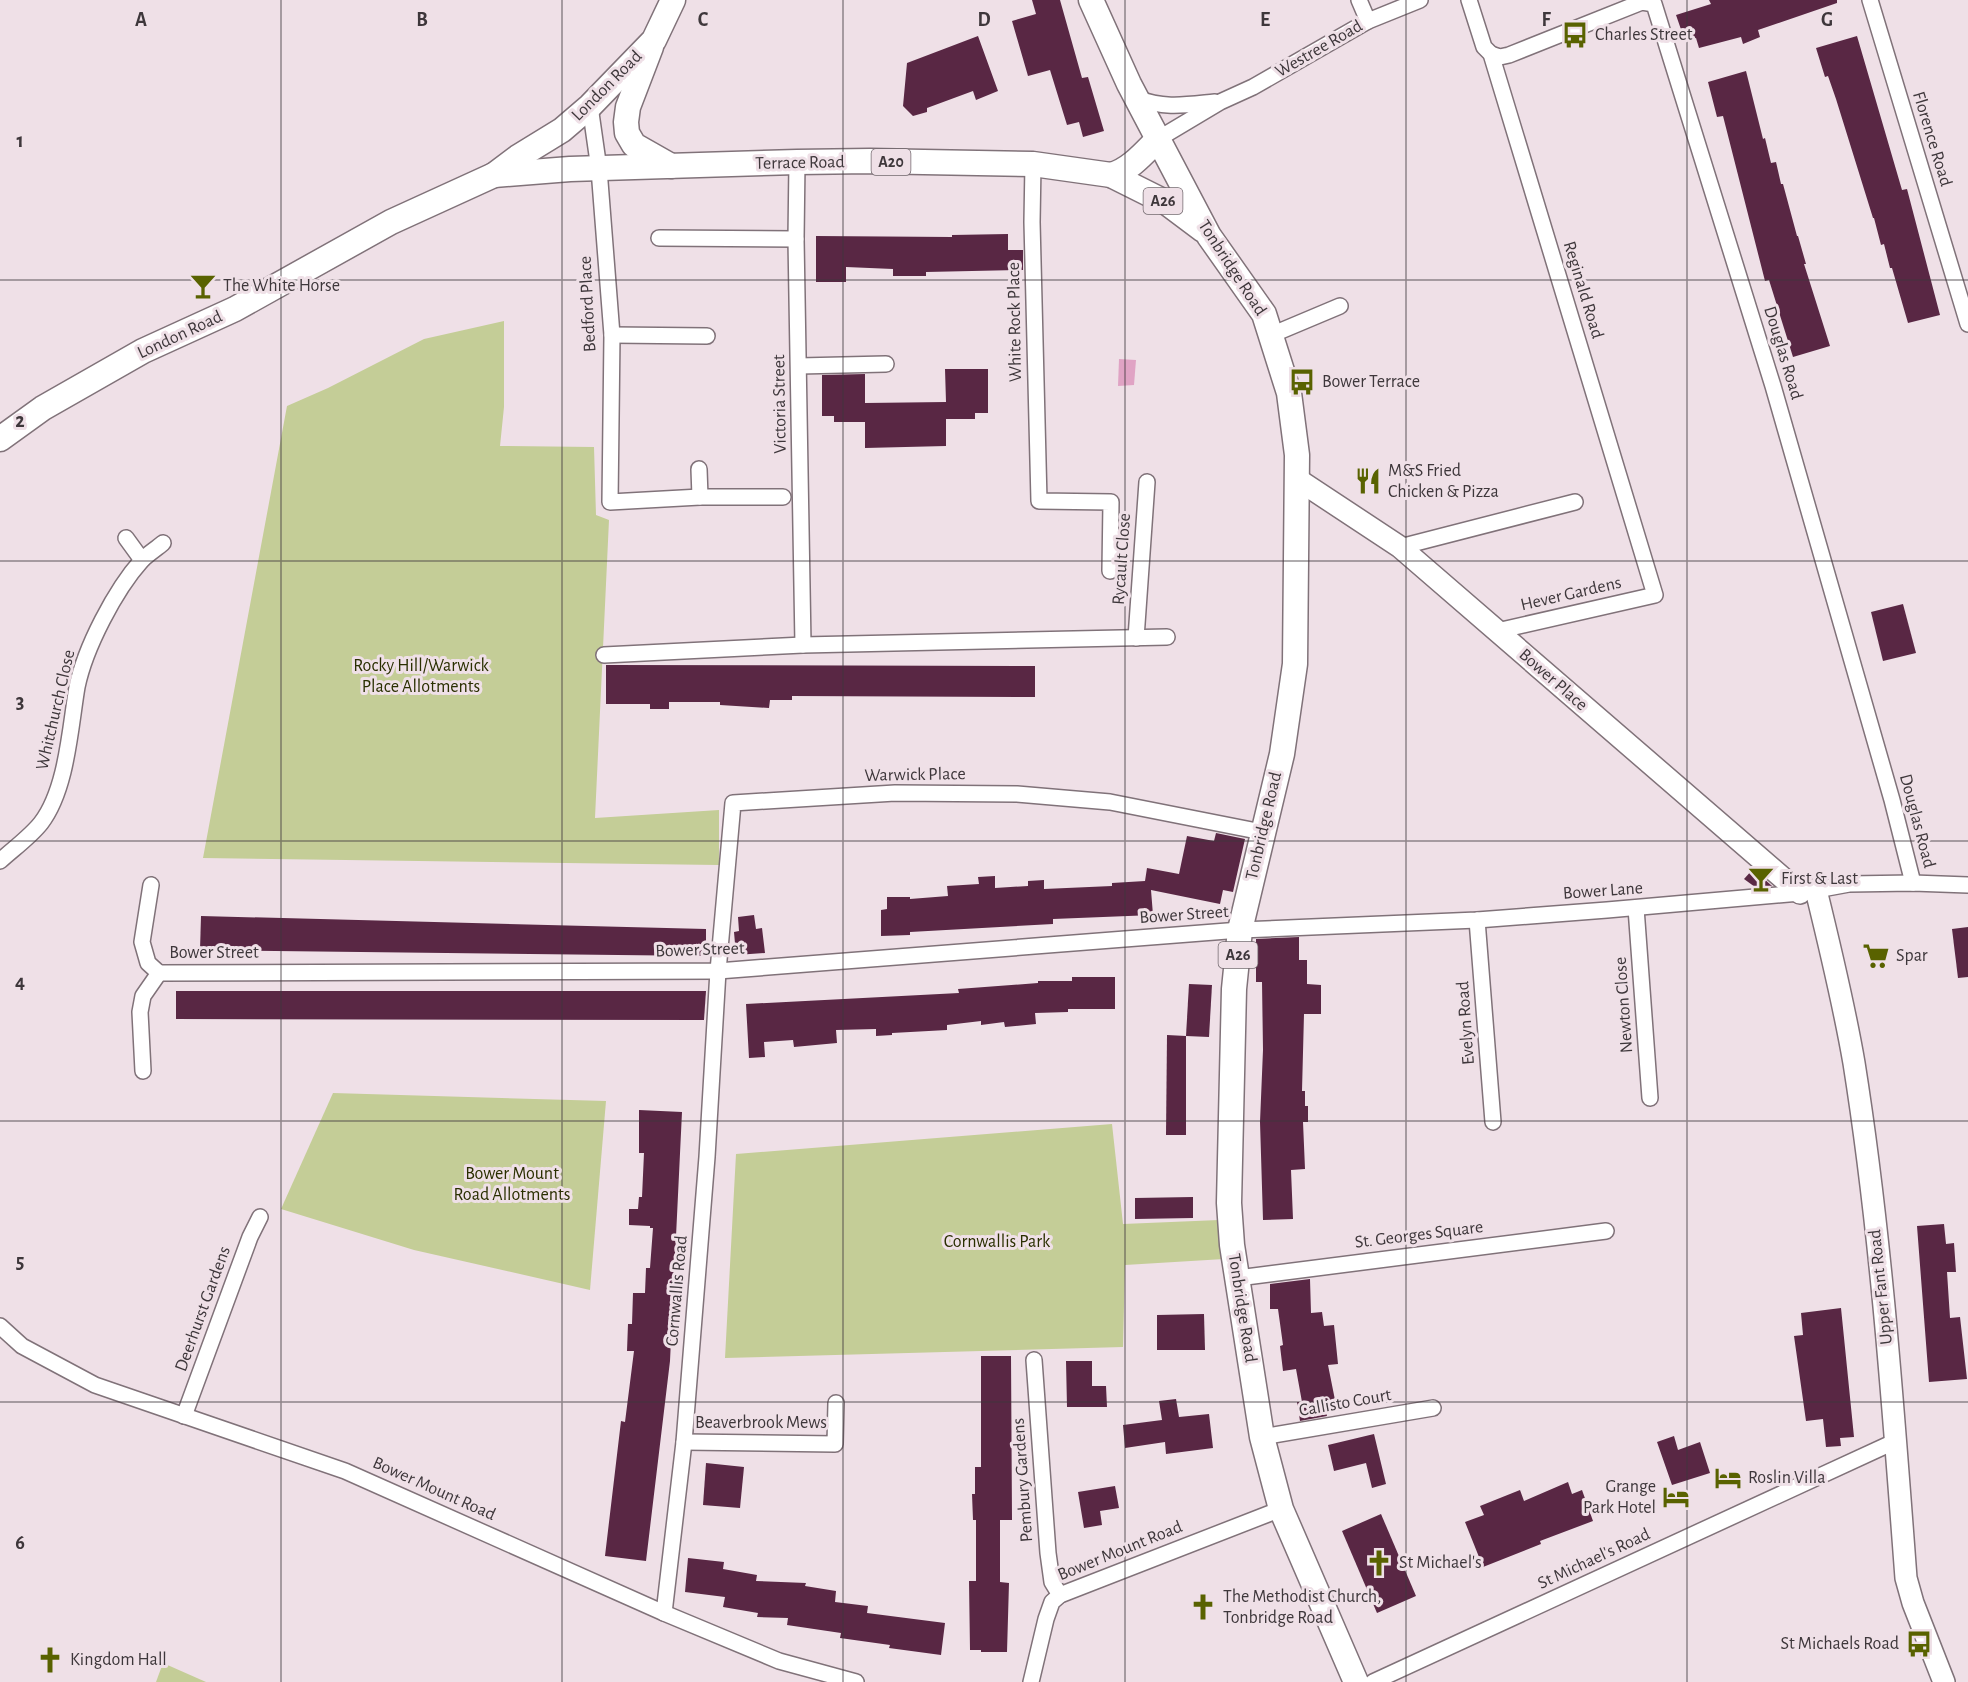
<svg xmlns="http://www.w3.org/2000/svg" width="1968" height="1682" font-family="'Alegreya Sans',sans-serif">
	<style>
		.green { fill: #c4cd97 }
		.water { fill: #e0a3c4 }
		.building { fill: #592744 }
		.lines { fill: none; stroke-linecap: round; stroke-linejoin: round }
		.street-casing { stroke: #807279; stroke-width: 18 }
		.secondary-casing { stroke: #807279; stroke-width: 24 }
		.primary-casing { stroke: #807279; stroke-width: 27 }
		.street { stroke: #fff; stroke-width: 15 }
		.secondary { stroke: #fff; stroke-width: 21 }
		.primary { stroke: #fff; stroke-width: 24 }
		.grid { fill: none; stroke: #3e373b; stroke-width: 1.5; stroke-opacity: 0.55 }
		.labels { text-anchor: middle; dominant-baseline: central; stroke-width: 6; stroke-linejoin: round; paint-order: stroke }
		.shield { fill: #efe0e7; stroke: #736a6f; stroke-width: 1.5 }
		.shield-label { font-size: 16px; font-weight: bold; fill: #3e373b }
		.poi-label { font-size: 18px; fill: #3e373b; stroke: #efe0e7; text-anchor: start }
		.street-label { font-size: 18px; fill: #3e373b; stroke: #efe0e7 }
		.park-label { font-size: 18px; fill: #2a2f00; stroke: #efe0e7 }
		.grid-label { font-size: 20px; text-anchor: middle; font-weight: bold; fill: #3e373b; stroke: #efe0e7; stroke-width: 6; stroke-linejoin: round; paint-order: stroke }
	</style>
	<rect width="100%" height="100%" fill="#efe0e7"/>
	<g class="green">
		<polygon points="504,321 504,407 500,446 594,447 596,515 609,520 595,818 719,810 719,865 203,858 287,406 328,388 424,339"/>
		<polygon points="333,1093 606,1101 590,1290 414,1250 281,1209"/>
		<polygon points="1112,1124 1123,1224 1219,1220 1224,1259 1125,1265 1123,1347 725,1358 736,1154"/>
		<polygon points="163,1663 206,1682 156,1682"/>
	</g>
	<polygon class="water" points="1119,359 1136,360 1134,385 1118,386"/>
	<g class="building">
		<polygon points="1032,0 1060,0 1082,78 1088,77 1104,131 1083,137 1079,122 1067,125 1050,70 1028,76 1012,21 1036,14"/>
		<polygon points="1709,0 1837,0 1837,3 1758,30 1760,37 1743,44 1741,37 1699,48 1696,38 1685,41 1676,15 1711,4"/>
		<polygon points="978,36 998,91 976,100 973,91 927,108 927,112 913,116 903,106 907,63"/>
		<polygon points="1857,36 1902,190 1907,189 1940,315 1908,323 1892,268 1890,268 1884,244 1881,245 1874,218 1873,218 1836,99 1828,76 1825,77 1816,48"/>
		<polygon points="1746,71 1763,139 1765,138 1771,163 1776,162 1781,184 1783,184 1797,236 1798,236 1806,264 1804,264 1830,346 1793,357 1769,280 1765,281 1723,116 1717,117 1708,82"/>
		<polygon points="1008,234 1008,250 1023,250 1023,270 926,272 926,276 893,276 893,269 846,267 846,282 816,282 816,236 952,237 952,235"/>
		<polygon points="945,369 988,369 988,413 975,413 975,419 946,419 946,446 865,448 865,422 834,422 834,416 822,416 822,375 865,374 865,403 946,402"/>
		<polygon points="1903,604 1916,653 1883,661 1871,612"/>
		<polygon points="606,665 1035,666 1035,697 792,696 792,700 770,700 769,708 720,705 720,702 669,702 669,709 650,709 650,704 606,704"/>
		<polygon points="1216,833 1245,839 1233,892 1223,890 1220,904 1151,890 1153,915 1053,919 1053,924 910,932 910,935 881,936 881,910 887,909 887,897 910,897 910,899 948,896 947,886 979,884 978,877 995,876 995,888 1028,886 1028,881 1044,880 1044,889 1112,886 1112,883 1145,881 1147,868 1179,874 1187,836 1214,841"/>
		<polygon points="1753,869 1772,886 1755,887 1744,879"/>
		<polygon points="754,915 756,929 762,928 765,953 736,955 734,932 739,931 738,917"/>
		<polygon points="201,916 706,929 706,956 200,950"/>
		<polygon points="1968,927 1968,977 1958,978 1952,929"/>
		<polygon points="1299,937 1299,960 1307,960 1307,984 1321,985 1321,1014 1304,1014 1302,1091 1305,1091 1305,1106 1308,1106 1308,1122 1303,1122 1305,1169 1291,1170 1293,1219 1263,1220 1260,1122 1263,1050 1262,982 1256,982 1256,939"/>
		<polygon points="1072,977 1115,977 1115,1009 1068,1009 1068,1012 1035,1013 1036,1024 1005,1027 1004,1022 981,1025 981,1021 947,1025 947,1030 892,1033 892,1035 876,1036 876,1029 836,1030 837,1043 794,1047 793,1040 764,1042 765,1057 749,1058 746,1004 959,993 958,989 1038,983 1038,981 1072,981"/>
		<polygon points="1189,984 1212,985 1209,1037 1186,1036"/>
		<polygon points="176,991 706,991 704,1020 176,1019"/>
		<polygon points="1167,1035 1186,1036 1186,1135 1166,1135"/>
		<polygon points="639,1110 682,1112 670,1361 646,1561 605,1556 621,1421 625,1422 634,1351 627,1351 628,1324 632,1324 633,1293 645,1293 646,1268 650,1268 653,1228 650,1228 650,1226 629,1225 629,1209 638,1209 639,1197 642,1197 644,1153 639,1153"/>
		<polygon points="1193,1197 1193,1218 1135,1219 1135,1198"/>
		<polygon points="1944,1224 1946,1244 1954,1243 1956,1272 1947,1272 1950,1318 1960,1317 1967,1379 1929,1382 1917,1226"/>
		<polygon points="1310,1279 1311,1313 1322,1312 1324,1326 1334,1325 1338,1364 1328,1365 1336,1405 1325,1408 1327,1416 1300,1421 1297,1402 1302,1402 1296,1369 1283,1371 1280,1346 1283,1345 1278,1309 1270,1309 1270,1284"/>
		<polygon points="1841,1308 1854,1437 1840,1438 1841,1446 1826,1447 1823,1419 1806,1421 1794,1336 1803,1335 1801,1313"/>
		<polygon points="1204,1314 1205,1350 1157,1350 1157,1315"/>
		<polygon points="981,1356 1011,1356 1012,1520 1000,1520 1000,1582 1009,1583 1007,1652 981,1652 981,1650 970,1650 969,1581 976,1581 976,1520 973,1520 972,1494 975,1494 975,1467 981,1467"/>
		<polygon points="1066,1361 1092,1361 1092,1386 1106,1386 1107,1407 1067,1407"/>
		<polygon points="1176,1399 1179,1417 1209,1414 1213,1448 1166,1454 1165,1442 1125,1448 1123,1425 1162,1420 1159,1401"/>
		<polygon points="1374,1434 1386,1484 1372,1488 1366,1463 1334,1471 1328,1445"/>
		<polygon points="1674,1436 1678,1450 1700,1442 1710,1473 1672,1485 1657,1442"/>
		<polygon points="706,1463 744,1467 740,1508 703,1505"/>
		<polygon points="1568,1482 1572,1494 1582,1490 1593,1521 1540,1541 1541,1544 1483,1567 1465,1522 1484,1515 1480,1506 1520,1490 1524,1501"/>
		<polygon points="1115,1486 1119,1508 1100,1511 1102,1525 1084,1528 1078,1492"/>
		<polygon points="1381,1514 1416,1596 1377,1613 1342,1531"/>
		<polygon points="688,1558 724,1562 723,1569 757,1575 756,1581 806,1583 805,1586 836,1591 835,1602 868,1606 867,1613 945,1623 941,1655 889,1648 890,1645 840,1638 841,1633 787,1625 788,1618 757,1617 758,1613 723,1607 725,1597 685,1592"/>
	</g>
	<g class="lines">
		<g class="street-casing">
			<g id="street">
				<polyline points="1359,0 1368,21"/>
				<polyline points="1469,0 1484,47 1491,54 1655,595 1497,631"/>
				<polyline points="1870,0 1968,324"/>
				<polyline points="1491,54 1500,57 1509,55 1642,2 1654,4 1773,386 1892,800 1913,883"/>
				<path d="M1136 98C1165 109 1185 105 1215 102"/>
				<polyline points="590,106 599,169 612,335 610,502 700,497 783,497"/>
				<polyline points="1158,139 1220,102 1253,87 1368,21 1420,0"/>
				<polyline points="797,162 796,239 803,645"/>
				<polyline points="1033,164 1032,222 1039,501 1111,502 1110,571"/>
				<polyline points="659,238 796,239"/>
				<polyline points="612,335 707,336"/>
				<polyline points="1271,335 1340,306"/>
				<polyline points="799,366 886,364"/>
				<polyline points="699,469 700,497"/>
				<polyline points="126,538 142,560"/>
				<polyline points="1400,547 1575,502"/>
				<polyline points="1136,638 1147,482"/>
				<polyline points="604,655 803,645 1167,637"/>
				<path d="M0 861C13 849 30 837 41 823 67 789 70 728 77 687 85 648 115 590 142 560 148 554 156 549 163 543"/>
				<polyline points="1636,908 1650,1098"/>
				<polyline points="1477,920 1493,1122"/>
				<polyline points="159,973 718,971 1240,930 1477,920 1607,910 1800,893 1849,884 1913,883 1968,885"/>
				<polyline points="143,1071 140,1012 143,996 159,973 148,963 142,942 151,885"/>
				<polyline points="1238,1278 1606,1231"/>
				<polyline points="0,1326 22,1346 95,1385 345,1471 664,1613 779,1661 856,1682"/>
				<polyline points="1034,1360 1048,1553 1052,1582 1060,1595"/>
				<polyline points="184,1416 250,1237 260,1217"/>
				<polyline points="1262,1437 1433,1408"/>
				<polyline points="684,1442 835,1444 836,1403"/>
				<polyline points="664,1613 684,1442 707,1157 718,971 733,803 895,793 1017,794 1110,802 1262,832"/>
				<polyline points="1031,1682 1046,1619 1052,1602 1060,1595 1281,1509"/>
				<polyline points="1373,1682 1896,1441"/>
			</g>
		</g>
		<g class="secondary-casing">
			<g id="secondary">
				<polyline points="1297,479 1400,547 1800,893"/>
				<path d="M1816 890C1830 947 1844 1005 1854 1063 1881 1233 1893 1406 1906 1578L1913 1603 1944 1682"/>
			</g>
		</g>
		<g class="primary-casing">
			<g id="primary">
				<polyline points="1091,0 1129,84 1209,236 1264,314 1289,393 1297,455 1295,664 1282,754 1240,930 1234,989 1229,1203 1232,1245 1262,1437 1281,1509 1356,1682"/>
				<polyline points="651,47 628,107 626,122 627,133 634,145 671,166"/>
				<polyline points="494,175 570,169 797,162 870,161 1033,164 1111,175 1167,203 1203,230"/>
				<path d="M1111 175C1130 170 1144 153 1158 139"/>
				<polyline points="0,439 43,408 143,351 235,309 391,222 494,175 518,157 562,130 590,106 654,40 673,0"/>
			</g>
		</g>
		<use href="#street" class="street"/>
		<use href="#secondary" class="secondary"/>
		<use href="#primary" class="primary"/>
	</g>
	<path class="grid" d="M281 0V1682M562 0V1682M843 0V1682M1125 0V1682M1406 0V1682M1687 0V1682M0 280H1968M0 561H1968M0 841H1968M0 1121H1968M0 1402H1968"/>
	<defs>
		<g id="bus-bare" transform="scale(2.07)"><path d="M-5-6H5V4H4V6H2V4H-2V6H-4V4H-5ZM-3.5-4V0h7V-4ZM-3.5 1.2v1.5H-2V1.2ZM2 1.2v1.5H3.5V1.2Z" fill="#596200" stroke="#efe0e7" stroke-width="2.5" paint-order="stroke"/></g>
		<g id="bar-bare" transform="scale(2.07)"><path d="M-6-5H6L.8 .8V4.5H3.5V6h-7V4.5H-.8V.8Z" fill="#596200" stroke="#efe0e7" stroke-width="2.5" paint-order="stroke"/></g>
		<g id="restaurant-bare" transform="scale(2.07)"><path d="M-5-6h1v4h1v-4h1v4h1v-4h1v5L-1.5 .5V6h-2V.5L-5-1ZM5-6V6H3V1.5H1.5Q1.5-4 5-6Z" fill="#596200" stroke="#efe0e7" stroke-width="2.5" paint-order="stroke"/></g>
		<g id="supermarket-bare" transform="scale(2.07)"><path d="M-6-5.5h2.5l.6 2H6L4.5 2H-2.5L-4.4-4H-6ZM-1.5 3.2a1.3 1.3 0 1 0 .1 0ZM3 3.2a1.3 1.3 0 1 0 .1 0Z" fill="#596200" stroke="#efe0e7" stroke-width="2.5" paint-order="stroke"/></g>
		<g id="hotel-bare" transform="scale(2.07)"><path d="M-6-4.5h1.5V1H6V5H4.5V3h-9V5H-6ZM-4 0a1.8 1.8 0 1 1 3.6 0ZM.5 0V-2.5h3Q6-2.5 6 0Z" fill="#596200" stroke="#efe0e7" stroke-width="2.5" paint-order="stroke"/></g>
		<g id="church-bare" transform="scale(2.07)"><path d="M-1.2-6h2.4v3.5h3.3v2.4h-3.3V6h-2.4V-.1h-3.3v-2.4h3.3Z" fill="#596200" stroke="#efe0e7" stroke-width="2.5" paint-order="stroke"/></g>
	</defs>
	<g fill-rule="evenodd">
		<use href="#bus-bare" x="1575" y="35"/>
		<use href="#bar-bare" x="203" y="286"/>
		<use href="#bus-bare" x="1302" y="382"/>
		<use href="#restaurant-bare" x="1368" y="481"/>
		<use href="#bar-bare" x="1761" y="879"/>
		<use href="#supermarket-bare" x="1876" y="956"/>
		<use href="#hotel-bare" x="1728" y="1478"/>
		<use href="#hotel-bare" x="1676" y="1497"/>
		<use href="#church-bare" x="1379" y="1563"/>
		<use href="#church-bare" x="1203" y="1607"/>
		<use href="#bus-bare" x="1919" y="1644"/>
		<use href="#church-bare" x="50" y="1660"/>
	</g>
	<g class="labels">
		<g class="shield">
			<rect x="871.5" y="149" width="39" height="26" rx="4.5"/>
			<rect x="1143.5" y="188" width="39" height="26" rx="4.5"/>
			<rect x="1218.5" y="942" width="39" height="26" rx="4.5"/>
		</g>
		<g class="shield-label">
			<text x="891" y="162">A20</text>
			<text x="1163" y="201">A26</text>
			<text x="1238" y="955">A26</text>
		</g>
		<g class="poi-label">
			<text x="1595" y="35">Charles Street</text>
			<text x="223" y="286">The White Horse</text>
			<text x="1322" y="382">Bower Terrace</text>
			<text x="1388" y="471">M&amp;S Fried<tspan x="1388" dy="21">Chicken &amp; Pizza</tspan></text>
			<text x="1781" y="879">First &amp; Last</text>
			<text x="1896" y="956">Spar</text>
			<text x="1748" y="1478">Roslin Villa</text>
			<text x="1656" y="1487" text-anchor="end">Grange<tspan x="1656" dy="21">Park Hotel</tspan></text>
			<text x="1399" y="1563">St Michael's</text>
			<text x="1223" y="1597">The Methodist Church,<tspan x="1223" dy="21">Tonbridge Road</tspan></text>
			<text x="1899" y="1644" text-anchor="end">St Michaels Road</text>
			<text x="70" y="1660">Kingdom Hall</text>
		</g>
		<g class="street-label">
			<text transform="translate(1319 49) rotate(-30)">Westree Road</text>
			<text transform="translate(607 86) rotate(-45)">London Road</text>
			<text transform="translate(1932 139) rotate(73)">Florence Road</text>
			<text transform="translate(800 163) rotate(-1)">Terrace Road</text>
			<text transform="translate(1232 268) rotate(57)">Tonbridge Road</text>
			<text transform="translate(1583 290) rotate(73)">Reginald Road</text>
			<text transform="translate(588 304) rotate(-93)">Bedford Place</text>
			<text transform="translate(1015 322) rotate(-91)">White Rock Place</text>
			<text transform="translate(180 335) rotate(-25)">London Road</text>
			<text transform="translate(1783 353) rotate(73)">Douglas Road</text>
			<text transform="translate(780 404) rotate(-91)">Victoria Street</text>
			<text transform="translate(1122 559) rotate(-86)">Rycault Close</text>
			<text transform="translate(1571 594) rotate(-13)">Hever Gardens</text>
			<text transform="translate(1553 680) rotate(41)">Bower Place</text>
			<text transform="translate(56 710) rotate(-77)">Whitchurch Close</text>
			<text transform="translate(915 775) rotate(-1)">Warwick Place</text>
			<text transform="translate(1917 821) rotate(75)">Douglas Road</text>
			<text transform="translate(1264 826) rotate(-77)">Tonbridge Road</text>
			<text transform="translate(1603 891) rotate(-4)">Bower Lane</text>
			<text transform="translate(1184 915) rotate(-4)">Bower Street</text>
			<text transform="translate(700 950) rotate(-2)">Bower Street</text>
			<text x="214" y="953">Bower Street</text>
			<text transform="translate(1624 1005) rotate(-94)">Newton Close</text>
			<text transform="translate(1466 1023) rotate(-94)">Evelyn Road</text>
			<text transform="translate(1419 1235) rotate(-7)">St. Georges Square</text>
			<text transform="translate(1881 1287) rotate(-96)">Upper Fant Road</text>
			<text transform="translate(677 1291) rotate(-85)">Cornwallis Road</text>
			<text transform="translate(1242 1308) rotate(81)">Tonbridge Road</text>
			<text transform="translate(203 1309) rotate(-70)">Deerhurst Gardens</text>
			<text transform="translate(1345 1403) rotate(-10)">Callisto Court</text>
			<text x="761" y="1423">Beaverbrook Mews</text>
			<text transform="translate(1023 1480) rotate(-94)">Pembury Gardens</text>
			<text transform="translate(434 1489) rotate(24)">Bower Mount Road</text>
			<text transform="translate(1120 1551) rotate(-22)">Bower Mount Road</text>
			<text transform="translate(1594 1559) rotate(-25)">St Michael's Road</text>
		</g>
		<g class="park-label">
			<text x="421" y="666">Rocky Hill/Warwick<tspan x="421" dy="21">Place Allotments</tspan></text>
			<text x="512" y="1174">Bower Mount<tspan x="512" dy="21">Road Allotments</tspan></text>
			<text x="997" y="1242">Cornwallis Park</text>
		</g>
	</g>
	<g class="grid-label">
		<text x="141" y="26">A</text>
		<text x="422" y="26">B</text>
		<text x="703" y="26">C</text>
		<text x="984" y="26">D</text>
		<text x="1265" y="26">E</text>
		<text x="1546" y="26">F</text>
		<text x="1827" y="26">G</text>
		<text x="20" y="147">1</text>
		<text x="20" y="427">2</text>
		<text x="20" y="708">3</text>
		<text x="20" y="988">4</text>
		<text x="20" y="1268">5</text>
		<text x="20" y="1549">6</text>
	</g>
</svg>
